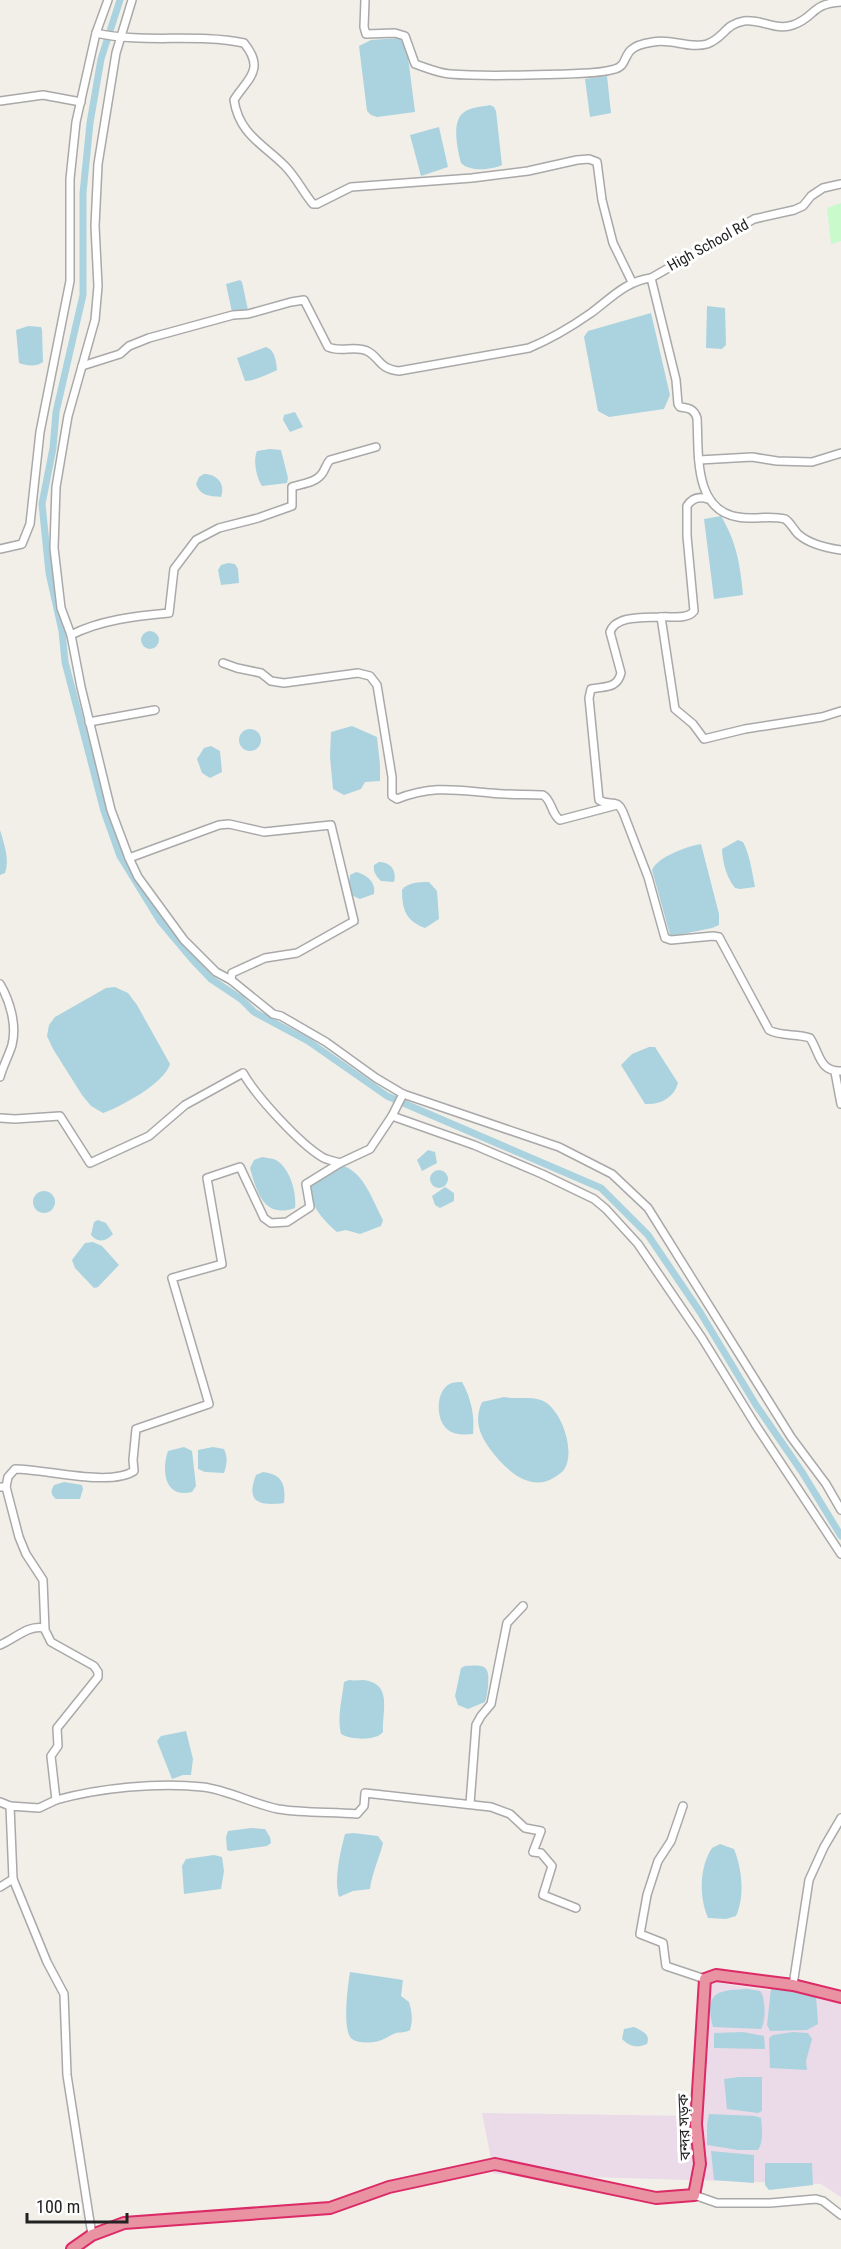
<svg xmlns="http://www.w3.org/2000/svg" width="841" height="2249" font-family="'Roboto Condensed','Noto Sans Bengali',sans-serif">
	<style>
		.industrial { fill: #ebdbe8 }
		.park { fill: #c8facc }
		.water { fill: #aad3df }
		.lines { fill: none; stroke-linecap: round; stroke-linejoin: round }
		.canal { stroke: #aad3df; stroke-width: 7 }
		.minor-casing { stroke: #a9a9a9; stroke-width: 10 }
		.highway-casing { stroke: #dc2a67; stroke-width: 14 }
		.minor { stroke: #fff; stroke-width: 7 }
		.highway { stroke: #e892a2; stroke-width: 10 }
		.labels { text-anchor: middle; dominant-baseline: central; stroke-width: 6; stroke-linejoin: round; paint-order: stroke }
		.street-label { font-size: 15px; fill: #222; stroke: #fff }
	</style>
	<rect width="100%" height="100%" fill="#f2efe9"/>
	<polygon class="industrial" points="712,1982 841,2001 841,2197 821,2184 494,2174 482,2113 694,2116"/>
	<polygon class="park" points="841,203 841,241 831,244 827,208"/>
	<g class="water">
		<polygon points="400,38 407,49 415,112 377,117 371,115 367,111 359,46 371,40"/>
		<polygon points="607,76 611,113 590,117 585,79"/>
		<path d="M490 105 494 107 496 111 502 165C491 170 470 172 461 163 458 151 451 122 463 113 470 107 481 107 490 105Z"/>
		<polygon points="439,127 448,167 421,176 410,135"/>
		<polygon points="240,280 242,282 248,310 232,312 226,284"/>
		<polygon points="707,306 725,308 726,345 722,349 706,348"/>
		<polygon points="651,313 670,395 664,409 609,417 598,411 584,337 588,331"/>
		<path d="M28 326 41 327 42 330 43 362C37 367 26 366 19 363L16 330Z"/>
		<path d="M266 347C275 350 276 361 277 370 271 373 251 382 245 381L237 358Z"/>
		<polygon points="295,412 303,427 290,432 283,420 284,415"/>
		<path d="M270 449 281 450 288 478 287 483 262 486C256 477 253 460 257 451Z"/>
		<path d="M204 474C217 474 226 484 221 497 210 496 200 496 196 484L199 477Z"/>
		<path d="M721 516C737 543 740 565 743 595L714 599 704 519Z"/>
		<polygon points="228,563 235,564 238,569 239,583 221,585 218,570 221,565"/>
		<circle cx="150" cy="640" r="9"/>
		<polygon points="352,726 377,737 380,765 380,781 365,782 361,789 344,795 333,789 330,757 331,732"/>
		<circle cx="250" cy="740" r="11"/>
		<polygon points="211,746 220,751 222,772 210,778 202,773 197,759 204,748"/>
		<path d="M0 830C4 843 10 860 5 873L0 875Z"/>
		<path d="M738 840 743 842C750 855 752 872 755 887L740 889 735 888C726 876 723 864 722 849Z"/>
		<path d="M701 844 719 914V925L712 928 673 936 670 935 652 870C657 857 688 846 701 844Z"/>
		<path d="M379 862C391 862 397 871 394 882L381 881C376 876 373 872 374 865Z"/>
		<path d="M356 872C367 875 376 882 374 894L360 899 351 895 349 888 350 875Z"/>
		<path d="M429 882 437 891 439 919 425 928C406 921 402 910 402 890 408 882 419 882 429 882Z"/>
		<path d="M115 987 128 993 137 1005 170 1064C165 1083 120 1107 103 1113L91 1106 82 1095 53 1049 47 1036 49 1025 55 1017 106 988Z"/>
		<path d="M649 1047H655L678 1083C674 1098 660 1105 645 1104L621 1065 632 1054Z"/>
		<polygon points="428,1150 435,1152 437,1163 422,1171 417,1160"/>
		<path d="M262 1157C266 1158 272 1158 276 1160 290 1168 297 1193 295 1208 264 1219 257 1193 250 1168L254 1160Z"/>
		<path d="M344 1166C365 1174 373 1202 383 1220L381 1226 360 1234 346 1230 337 1232C323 1220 307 1203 311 1183Z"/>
		<circle cx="439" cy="1179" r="9"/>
		<polygon points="445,1187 454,1193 454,1201 440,1208 435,1205 432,1196"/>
		<circle cx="44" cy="1202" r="11"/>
		<path d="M98 1220 106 1223 113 1234C106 1242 98 1243 91 1235L94 1222Z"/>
		<polygon points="93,1242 102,1246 119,1265 98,1287 94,1288 75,1268 72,1260 85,1243"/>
		<path d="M462 1382C471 1398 475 1416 473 1434 464 1435 452 1435 446 1428 436 1418 436 1393 448 1385 452 1382 457 1382 462 1382Z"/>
		<path d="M504 1397C517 1400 534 1395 545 1402 562 1412 575 1450 565 1468 564 1471 558 1475 555 1477 530 1494 504 1468 490 1449 479 1434 474 1420 482 1402Z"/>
		<path d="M184 1447 192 1451 196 1486 192 1492C165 1499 161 1471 168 1451Z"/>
		<path d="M213 1447 224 1449C228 1458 227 1464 224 1473L205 1472 198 1469V1450Z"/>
		<path d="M263 1472C282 1474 286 1485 284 1503 260 1506 245 1503 256 1475Z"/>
		<path d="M64 1482 82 1485 83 1489 80 1499H56C50 1494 51 1491 54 1485Z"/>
		<path d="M465 1666C486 1664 490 1666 488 1687 487 1693 487 1697 485 1702L468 1709 458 1705 455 1696 461 1668Z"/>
		<path d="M349 1680C354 1681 359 1680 364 1680 393 1684 382 1711 383 1732 376 1741 351 1740 341 1734 337 1717 342 1699 344 1682Z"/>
		<polygon points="186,1731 193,1759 191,1775 183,1775 172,1779 157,1741 161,1736"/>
		<polygon points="251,1828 265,1829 270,1837 271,1843 267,1846 230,1851 227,1850 226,1837 228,1831"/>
		<path d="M353 1833 378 1836 383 1843C379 1859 372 1873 370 1889L353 1891 339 1897C334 1879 340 1853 345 1834Z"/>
		<path d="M720 1844 734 1849C742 1869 745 1896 736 1916L726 1919 708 1918C699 1897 699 1868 712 1848Z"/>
		<polygon points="214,1855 222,1857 224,1871 221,1889 184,1894 182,1866 186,1859"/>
		<path d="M350 1972 403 1980 401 1996 409 2002C412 2012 413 2020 410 2030 405 2033 401 2032 396 2033 388 2036 383 2041 374 2042 367 2043 356 2043 351 2038 342 2028 348 1985 350 1972Z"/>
		<polygon points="771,1988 816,1995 818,2024 807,2030 770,2031 767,2025"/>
		<path d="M747 1989 760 1991C766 1998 766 2021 761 2029L713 2027C704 1993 716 1990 747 1989Z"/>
		<path d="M634 2027C642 2031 651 2034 647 2044 637 2048 630 2047 622 2039L624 2029Z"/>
		<polygon points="743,2032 764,2036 765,2049 714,2048 714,2033"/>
		<polygon points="793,2032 808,2033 812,2039 806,2061 807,2070 770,2068 769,2038 773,2035"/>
		<polygon points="739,2077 762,2077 762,2111 758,2113 727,2109 724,2079"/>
		<path d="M709 2114 755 2116 761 2118C762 2129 764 2141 758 2150H738L707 2145V2124Z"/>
		<polygon points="711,2151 754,2155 754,2183 714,2180"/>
		<polygon points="765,2163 812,2163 813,2185 769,2190 765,2185"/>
	</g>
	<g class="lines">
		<polyline class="canal" points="120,0 101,59 90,123 83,193 83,295 56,412 53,448 42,504 49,573 62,631 65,662 104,811 120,856 160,921 192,959 211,979 241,999 254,1012 308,1041 387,1096 601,1188 648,1235 700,1312 756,1405 802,1472 841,1536"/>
		<g class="minor-casing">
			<g id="minor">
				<polyline points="132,0 116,53 98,164 95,226 98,286 95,320 68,416 56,487 54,548 61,608 71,635 81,687 111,810 129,858 138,877 184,940 216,972 231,980"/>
				<path d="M365 0 364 27 366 34 395 33 405 36 415 64C427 68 438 73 450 74 487 77 528 75 565 74 581 73 599 74 615 69 626 66 624 56 631 50 636 45 646 43 653 42 671 38 689 49 707 44 724 38 725 24 744 21 762 19 776 31 793 25 816 17 810 4 841 2"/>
				<path d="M96 33C144 44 195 33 244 43 266 70 247 79 234 100 239 134 263 144 285 166 296 177 303 192 313 204H317L351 187 472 178 528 171 577 160 589 159 597 162 602 200 613 243 632 282"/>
				<polyline points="0,101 43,95 81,102"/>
				<path d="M841 184 823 188 811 196 803 206 794 210 754 219 651 278 676 380 678 404 680 407C689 408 694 409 697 418 699 453 693 510 738 517 754 520 770 515 785 519 791 523 793 529 798 534 809 544 827 548 841 550"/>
				<path d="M82 366 120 354 129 346 149 338 233 315 248 314 291 302 304 300 328 347C341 353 355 345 367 351 380 357 378 369 399 371L529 348C551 339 571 327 591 313 610 299 626 281 651 278"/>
				<polyline points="699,460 752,457 777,461 812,462 841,453"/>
				<polyline points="0,549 22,544 30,524 40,432 70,281 70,179 76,122 96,33 108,0"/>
				<path d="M661 617C671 616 687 620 694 611L687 536V506C692 498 699 496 708 499"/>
				<path d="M71 635C100 620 136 616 169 613L174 569 196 540 219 528 258 518 292 506V487C300 484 314 483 320 476 325 472 325 465 330 460L376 447"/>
				<path d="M223 663 237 668 261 673 271 681 284 683 358 673 370 676 377 685 392 777V796L397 799C433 785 454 790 491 793 508 795 526 794 543 795 552 800 551 814 560 820L617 805"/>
				<path d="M841 711 822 717 745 729 704 739 693 724 675 709 661 617C645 618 616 615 610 632L621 673C617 689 605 686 591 689L589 698 599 800C610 807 616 797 623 812L648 877 665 938 671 940 713 936 719 937 769 1030C781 1037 797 1033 810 1038 820 1053 819 1072 841 1071"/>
				<polyline points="89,722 155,710"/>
				<polyline points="129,858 219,825 229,824 264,832 331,825 354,921 297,953 265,958 232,973 231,980 273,1014 281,1016 326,1042 376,1078 403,1094 559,1147 612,1174 648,1208 791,1437 826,1484 841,1510"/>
				<path d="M0 984C10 1001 17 1025 12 1045 9 1055 3 1066 0 1077"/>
				<polyline points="835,1072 841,1104"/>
				<polyline points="392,1116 474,1145 542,1174 594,1199 606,1209 638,1244 702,1338 755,1424 841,1554"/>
				<path d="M0 1118 15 1119 60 1116 90 1163 149 1136 185 1105 243 1073C256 1096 299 1143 322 1157 327 1160 334 1161 340 1163L370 1149 392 1116 403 1094"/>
				<polyline points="0,1487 6,1487 19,1537 26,1554 43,1580 45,1630 51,1642 94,1666 98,1672 98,1677 57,1728 58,1746 51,1756 56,1800 39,1808 10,1806 13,1879 0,1887"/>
				<path d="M6 1487 8 1477 15 1469C45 1469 110 1487 134 1471L133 1460 136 1429 209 1404 172 1278 222 1264 207 1178 240 1167 264 1218 271 1223 287 1222 310 1207 306 1184 340 1163"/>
				<path d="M0 1645C13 1640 29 1624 44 1628"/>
				<path d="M56 1800C99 1788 158 1782 203 1787 228 1790 253 1804 278 1809 303 1813 331 1812 357 1814L364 1806 365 1793 491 1807 510 1814 525 1828 541 1831 533 1852 541 1853 552 1866 543 1895 576 1908"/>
				<polyline points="0,1802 10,1806"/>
				<polyline points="470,1804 476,1725 481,1716 491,1704 507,1623 523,1606"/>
				<polyline points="683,1806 671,1841 658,1861 647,1895 640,1934 663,1943 666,1966 705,1979"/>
				<polyline points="13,1879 47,1962 64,1994 67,2075 92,2235"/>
				<polyline points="793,1985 809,1880 824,1847 841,1818"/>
				<polyline points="694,2195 717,2203 770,2203 816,2199 823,2201 841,2215"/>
			</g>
		</g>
		<g class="highway-casing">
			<polyline id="highway" points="72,2249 92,2235 124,2223 330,2208 389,2187 495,2164 656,2198 694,2195 700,2164 696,2124 705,1979 716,1975 793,1985 841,1997"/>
		</g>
		<use href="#minor" class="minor"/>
		<use href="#highway" class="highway"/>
	</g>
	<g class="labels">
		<g class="street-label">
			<text transform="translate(708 245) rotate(-29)">High School Rd</text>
			<text transform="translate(684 2127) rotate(-92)">বন্দর সড়ক</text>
		</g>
	</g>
	<path d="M27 2213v9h100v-9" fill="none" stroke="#222222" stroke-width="3"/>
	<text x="36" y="2213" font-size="18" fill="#222222" stroke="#ffffff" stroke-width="4.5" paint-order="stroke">100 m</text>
</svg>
